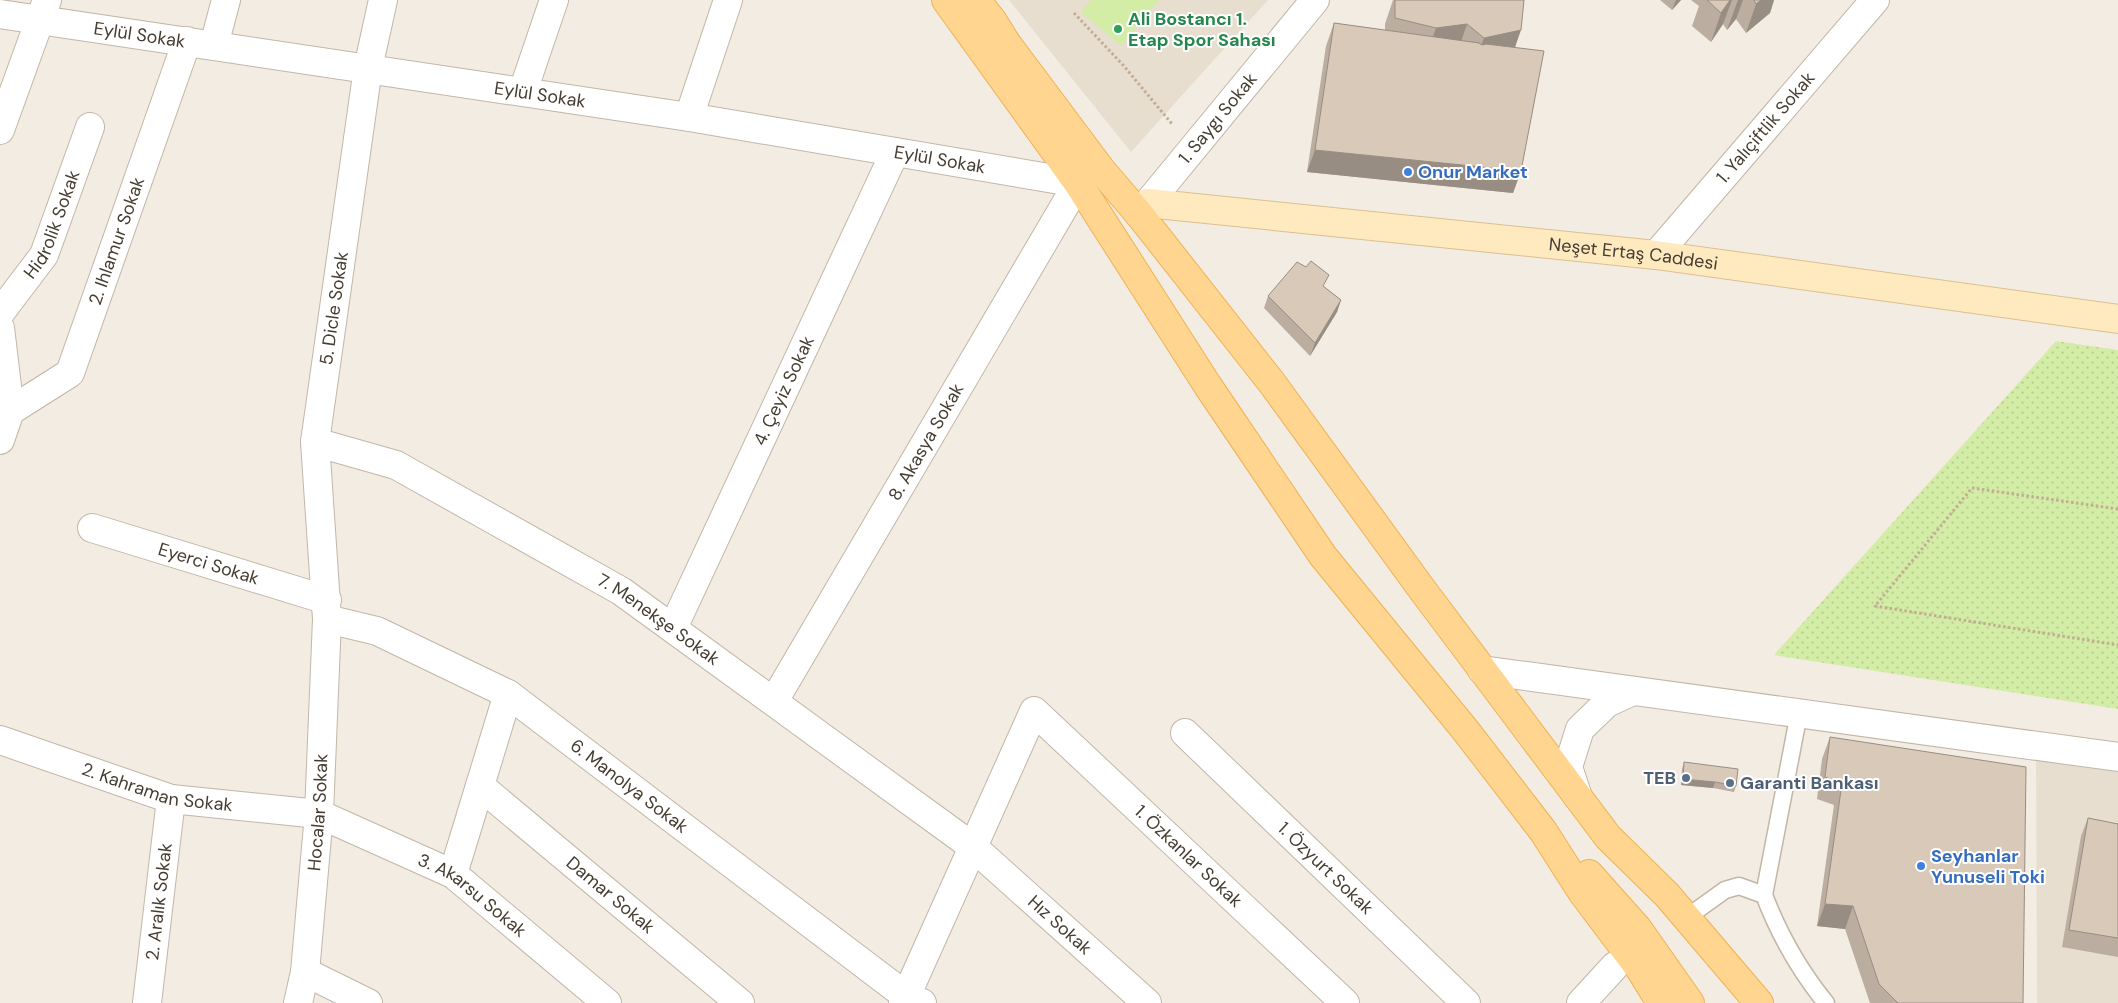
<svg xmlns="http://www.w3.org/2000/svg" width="2118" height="1003" font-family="'DM Sans',sans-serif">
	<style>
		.residential { fill: #e7decf }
		.park { fill: url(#park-dots) }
		.pitch { fill: #d3eca6 }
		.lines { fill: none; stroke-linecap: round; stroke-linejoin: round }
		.service-casing { stroke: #c2b6a7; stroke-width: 19 }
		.minor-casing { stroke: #c2b6a7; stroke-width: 30 }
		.secondary-casing { stroke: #dbc08e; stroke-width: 30 }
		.primary-casing { stroke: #efb253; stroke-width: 30 }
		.path { stroke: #c2ad93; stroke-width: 3; stroke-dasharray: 2.5 2.5; stroke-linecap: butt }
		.service { stroke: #fff; stroke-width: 16 }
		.minor { stroke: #fff; stroke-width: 28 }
		.secondary { stroke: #ffeac0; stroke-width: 28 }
		.primary { stroke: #ffd58f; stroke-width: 28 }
		.wall { fill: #bbad9f }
		.shaded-wall { fill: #988d82 }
		.building { fill: #d9c9b9; stroke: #988d82 }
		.leisure-dot { fill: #2e9e5b; stroke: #fff; stroke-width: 2 }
		.shop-dot { fill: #3f7fe0; stroke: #fff; stroke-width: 2 }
		.service-dot { fill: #5c6f8a; stroke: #fff; stroke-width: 2 }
		.labels { text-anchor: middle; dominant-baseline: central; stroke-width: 4; stroke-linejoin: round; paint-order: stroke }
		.leisure-label { font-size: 18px; font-weight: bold; fill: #27864d; stroke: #fff; text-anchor: start }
		.street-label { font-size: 18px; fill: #453c32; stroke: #fff }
		.shop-label { font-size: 18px; font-weight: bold; fill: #366cbe; stroke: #fff; text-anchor: start }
		.service-label { font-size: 18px; font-weight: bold; fill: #4e5e75; stroke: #fff; text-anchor: end }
	</style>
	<defs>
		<pattern id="park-dots" width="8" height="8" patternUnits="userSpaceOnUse" patternTransform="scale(1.25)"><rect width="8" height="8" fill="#d3eca6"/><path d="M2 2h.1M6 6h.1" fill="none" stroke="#b6cb8f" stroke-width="1.8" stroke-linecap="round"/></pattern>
	</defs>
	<rect width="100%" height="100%" fill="#f3ece2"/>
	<g class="residential">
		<polygon points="1009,0 1268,0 1131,152"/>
		<polygon points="2036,757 2118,770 2118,1003 2037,1003"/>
	</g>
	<polygon class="park" points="2056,341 2118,350 2118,709 1774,655"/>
	<polygon class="pitch" points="1091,0 1159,0 1121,46 1081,12"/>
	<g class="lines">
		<g class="service-casing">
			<g id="service">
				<polyline points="1764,895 1799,713"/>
				<path d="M1686 918 1725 890 1739 886 1764 895C1779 934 1799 970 1826 1003"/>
			</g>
		</g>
		<g class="minor-casing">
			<g id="minor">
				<path id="s1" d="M0 14 689 117 1078 183 774 701"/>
				<polyline points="214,45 226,0"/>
				<polyline points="523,91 554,0"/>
				<polyline points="689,117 728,0"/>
				<polyline points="0,130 47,0"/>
				<path id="s2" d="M1139 214 1315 0"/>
				<path id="s3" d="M1656 255 1875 0"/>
				<path id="s4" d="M0 313 44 255 90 127"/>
				<polyline points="0,328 10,411 0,440"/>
				<path id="s5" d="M10 411 70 373 187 41"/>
				<path id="s6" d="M315 442 396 465 621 591 973 847 1147 1003"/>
				<path id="s7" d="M92 528 327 600"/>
				<path id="s8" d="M327 619 377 631 508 694 906 996 922 1003"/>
				<path id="s9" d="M673 628 895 152"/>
				<polyline points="1482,670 2118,757"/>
				<path id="s10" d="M1185 733 1466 1003"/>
				<path id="s11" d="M0 740 171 799 319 814 453 874 607 1003"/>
				<path id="s12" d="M480 786 740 1003"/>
				<polyline points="1578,797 1568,767 1580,729 1607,703 1633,691"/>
				<polyline points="453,874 508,694"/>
				<polyline points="305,972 368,1003"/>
				<path id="s13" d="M147 1003 171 799"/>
				<path id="s14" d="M298 1003 305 972 319 814 327 619 315 442 368 68 383 0"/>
				<path id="s15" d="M903 1003 1034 711 1345 1003"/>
				<polyline points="1581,1003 1615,966"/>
			</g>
		</g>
		<g class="secondary-casing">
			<g id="secondary">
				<path id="s16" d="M1147 203 1656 255 2118 319"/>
			</g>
		</g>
		<g class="primary-casing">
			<g id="primary">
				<polyline points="946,0 1078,183 1208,386 1323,556 1466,731 1543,831 1582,892 1640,969 1661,1003"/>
				<polyline points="976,0 992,20 1007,44 1102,171 1139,214 1272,383 1421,588 1608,837 1667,895 1759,1003"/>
				<polyline points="1589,874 1638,929 1690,1003"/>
			</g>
		</g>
		<g class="path">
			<polyline points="1074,13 1123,65 1172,124"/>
			<polyline points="2118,509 1972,488 1875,606 2118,645"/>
		</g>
		<use href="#service" class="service"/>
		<use href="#minor" class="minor"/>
		<use href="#secondary" class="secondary"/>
		<use href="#primary" class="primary"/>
	</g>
	<g class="wall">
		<polygon points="1393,0 1524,0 1515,47 1521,171 1513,193 1307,172 1326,46 1334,23 1385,30 1385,24"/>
		<polygon points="1660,0 1681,0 1672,10"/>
		<polygon points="1691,0 1774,0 1770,13 1746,33 1736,19 1727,30 1723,24 1711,42 1692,26 1699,6"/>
		<polygon points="1324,287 1341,300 1337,312 1310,356 1264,308 1268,296"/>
		<polygon points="1830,737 2023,1003 1870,1003 1845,929 1817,926 1834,805 1817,799 1822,759"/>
		<polygon points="1684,762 1736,786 1734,792 1713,788 1681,785 1682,769"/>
		<polygon points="2088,818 2118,824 2118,957 2062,947 2081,836"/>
	</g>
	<g class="shaded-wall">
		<polygon points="1676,0 1681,0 1672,10"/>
		<polygon points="1730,0 1732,0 1723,24 1711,42 1721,13"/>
		<polygon points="1738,0 1743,0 1736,19 1727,30"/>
		<polygon points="1761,0 1774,0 1770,13 1746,33 1756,4"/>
		<polygon points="1467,24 1457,54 1425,58 1436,28"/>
		<polygon points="1521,30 1511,59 1473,67 1484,38"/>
		<polygon points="1315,150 1521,171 1513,193 1307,172"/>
		<polygon points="1341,300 1337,312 1310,356 1315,343"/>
		<polygon points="1683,779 1715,782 1713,788 1681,785"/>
		<polygon points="1825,904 1853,906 1845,929 1817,926"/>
	</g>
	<g class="building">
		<polygon points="1395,0 1524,0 1521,30 1484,38 1467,24 1436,28 1395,18"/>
		<polygon points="1707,0 1730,0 1721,13"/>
		<polygon points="1754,0 1761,0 1756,4"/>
		<polygon points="1334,23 1479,43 1482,45 1486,44 1544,51 1521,171 1315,150"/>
		<polygon points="1311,261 1329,275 1323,286 1341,300 1315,343 1268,296 1297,262 1306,267"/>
		<polygon points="1830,737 2026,767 2023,1003 1898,1003 1879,984 1853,906 1825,904 1842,783 1825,777"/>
		<polygon points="1684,762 1738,769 1736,786 1715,782 1683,779"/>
		<polygon points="2088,818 2118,824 2118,938 2069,930"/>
	</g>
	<circle class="leisure-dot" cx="1118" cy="29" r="5"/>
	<g class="shop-dot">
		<circle cx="1408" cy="172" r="5"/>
		<circle cx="1921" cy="866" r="5"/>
	</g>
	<g class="service-dot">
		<circle cx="1686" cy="778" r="5"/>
		<circle cx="1730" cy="783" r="5"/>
	</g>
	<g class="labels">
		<g class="leisure-label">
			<text x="1128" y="19">Ali Bostancı 1.<tspan x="1128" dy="21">Etap Spor Sahası</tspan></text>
		</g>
		<g class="street-label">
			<text stroke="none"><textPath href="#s1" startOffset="141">Eylül Sokak</textPath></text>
			<text stroke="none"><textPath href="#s1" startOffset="546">Eylül Sokak</textPath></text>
			<text stroke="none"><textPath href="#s2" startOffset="124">1. Saygı Sokak</textPath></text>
			<text stroke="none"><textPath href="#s3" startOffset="168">1. Yalıçiftlik Sokak</textPath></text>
			<text stroke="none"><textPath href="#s1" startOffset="951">Eylül Sokak</textPath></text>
			<text stroke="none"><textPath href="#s4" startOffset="104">Hidrolik Sokak</textPath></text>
			<text stroke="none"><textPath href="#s5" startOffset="211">2. Ihlamur Sokak</textPath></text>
			<text stroke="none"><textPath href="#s16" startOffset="489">Neşet Ertaş Caddesi</textPath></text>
			<text stroke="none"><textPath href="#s14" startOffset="698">5. Dicle Sokak</textPath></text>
			<text stroke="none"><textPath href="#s9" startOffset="262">4. Çeyiz Sokak</textPath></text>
			<text transform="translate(926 442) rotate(-60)">8. Akasya Sokak</text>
			<text stroke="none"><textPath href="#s7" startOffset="122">Eyerci Sokak</textPath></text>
			<text stroke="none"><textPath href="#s6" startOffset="389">7. Menekşe Sokak</textPath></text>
			<text stroke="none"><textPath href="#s8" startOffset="349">6. Manolya Sokak</textPath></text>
			<text stroke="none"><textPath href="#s11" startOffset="165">2. Kahraman Sokak</textPath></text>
			<text stroke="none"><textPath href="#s14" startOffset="192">Hocalar Sokak</textPath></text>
			<text stroke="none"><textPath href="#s15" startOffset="532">1. Özkanlar Sokak</textPath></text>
			<text stroke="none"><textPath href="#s10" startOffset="195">1. Özyurt Sokak</textPath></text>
			<text stroke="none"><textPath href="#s12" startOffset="170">Damar Sokak</textPath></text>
			<text stroke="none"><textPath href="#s11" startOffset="504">3. Akarsu Sokak</textPath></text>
			<text stroke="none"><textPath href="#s13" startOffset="102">2. Aralık Sokak</textPath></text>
			<text stroke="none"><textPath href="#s6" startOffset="894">Hız Sokak</textPath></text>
		</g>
		<g class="shop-label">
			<text x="1418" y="172">Onur Market</text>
			<text x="1931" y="856">Seyhanlar<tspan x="1931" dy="21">Yunuseli Toki</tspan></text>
		</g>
		<g class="service-label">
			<text x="1676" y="778">TEB</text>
			<text x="1740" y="783" text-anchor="start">Garanti Bankası</text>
		</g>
	</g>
</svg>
